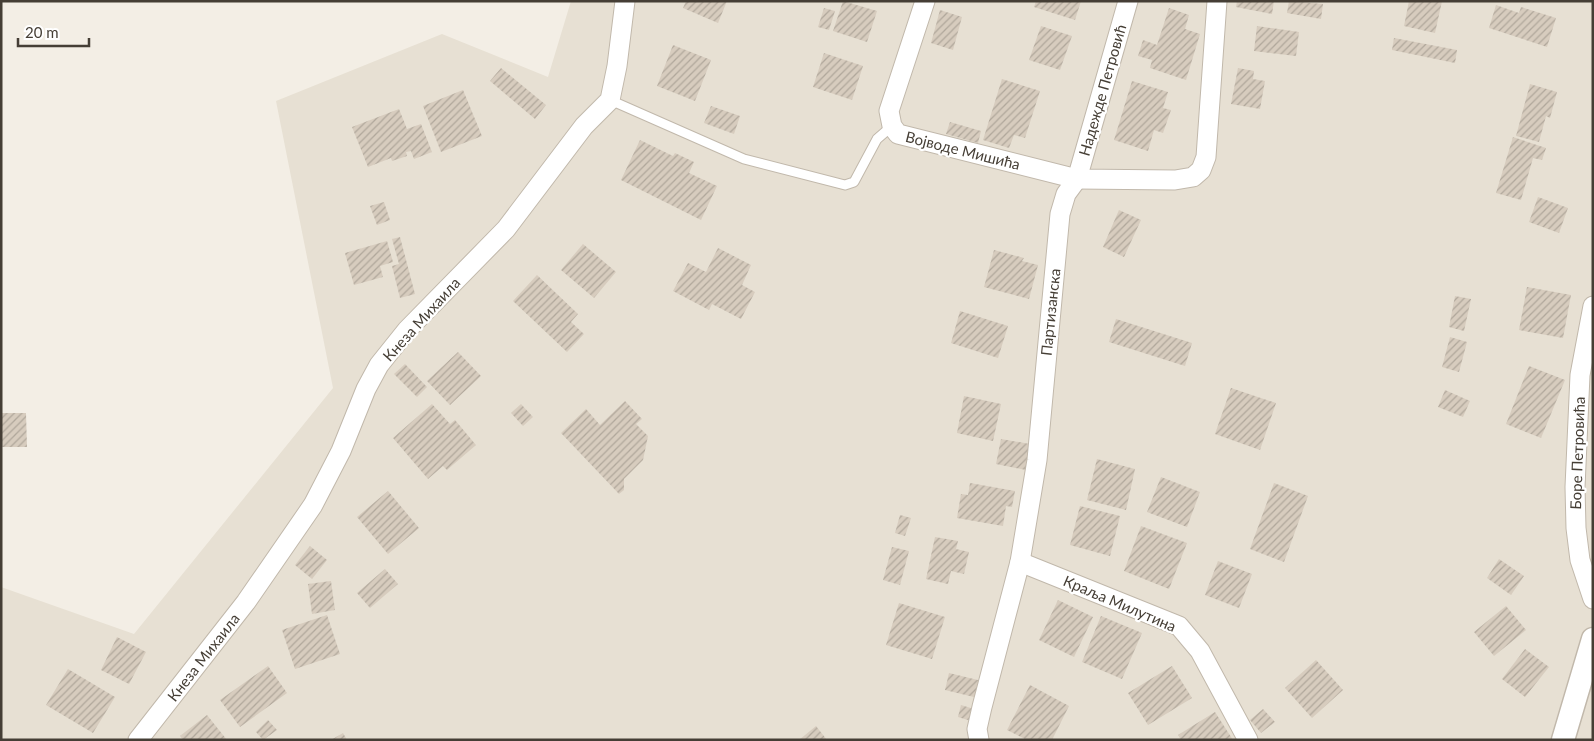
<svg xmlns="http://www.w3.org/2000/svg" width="1594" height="741" font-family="Lato,sans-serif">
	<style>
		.residential { fill: #e7e0d3 }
		.building { fill: url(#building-hatch) }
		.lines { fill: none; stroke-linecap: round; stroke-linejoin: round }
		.service-casing { stroke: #c1b8ab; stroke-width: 11 }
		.minor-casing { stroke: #c1b8ab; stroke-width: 21 }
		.tertiary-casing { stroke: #c1b8ab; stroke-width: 25 }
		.service { stroke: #fff; stroke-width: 9 }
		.minor { stroke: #fff; stroke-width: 19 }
		.tertiary { stroke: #fff; stroke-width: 22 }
		.labels { text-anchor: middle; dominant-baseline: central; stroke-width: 4.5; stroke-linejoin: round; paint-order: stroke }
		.street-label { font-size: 15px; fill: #453e35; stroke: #fff }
	</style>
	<defs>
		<pattern id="building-hatch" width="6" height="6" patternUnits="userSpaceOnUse" patternTransform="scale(1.25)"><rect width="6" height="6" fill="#d7ccbe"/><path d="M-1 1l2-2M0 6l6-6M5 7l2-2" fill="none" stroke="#b0a79b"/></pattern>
	</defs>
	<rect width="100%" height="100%" fill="#f3eee5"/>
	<polygon class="residential" points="571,1 1593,1 1593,740 1,740 1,587 134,634 333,388 276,101 442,34 548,77"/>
	<g class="building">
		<polygon points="686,1 727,1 718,23 683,8"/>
		<polygon points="843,1 877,11 867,42 833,31"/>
		<polygon points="1036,1 1081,1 1075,20 1034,7"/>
		<polygon points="1237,1 1274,1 1272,14 1236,7"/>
		<polygon points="1289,1 1323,4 1321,19 1287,13"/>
		<polygon points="1409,1 1442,1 1435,33 1404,26"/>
		<polygon points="1496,5 1519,13 1521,7 1556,18 1547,47 1489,28"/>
		<polygon points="824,8 835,11 829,30 818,27"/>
		<polygon points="1169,8 1189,15 1185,29 1200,34 1186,80 1150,68 1152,60 1138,56 1143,40 1157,45"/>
		<polygon points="940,10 962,17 953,50 931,43"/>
		<polygon points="1041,26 1072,36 1060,70 1029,60"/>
		<polygon points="1257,26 1299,32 1296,56 1254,51"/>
		<polygon points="1394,38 1457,50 1455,63 1392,50"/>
		<polygon points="673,45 711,60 695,101 657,86"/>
		<polygon points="824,53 863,66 852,100 813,87"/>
		<polygon points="501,68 546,105 535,119 490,81"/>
		<polygon points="1238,68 1254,71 1253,79 1265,81 1260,109 1231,104"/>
		<polygon points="1002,79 1040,91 1025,138 1014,135 1009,148 983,140"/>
		<polygon points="1132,81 1168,92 1163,108 1171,110 1163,133 1154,130 1148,151 1114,140"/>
		<polygon points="1530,84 1557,92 1550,118 1546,116 1539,142 1516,136"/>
		<polygon points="463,90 482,136 441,152 423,106"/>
		<polygon points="711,106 740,116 734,134 704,123"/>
		<polygon points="399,109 407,129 421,124 432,152 414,159 411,151 406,152 407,156 392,161 391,158 368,167 352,127"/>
		<polygon points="950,122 981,131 978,143 946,134"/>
		<polygon points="1513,137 1546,148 1542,160 1533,158 1521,200 1496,193"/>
		<polygon points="640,140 673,156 675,153 694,162 689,173 717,186 701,220 621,180"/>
		<polygon points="1538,197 1568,208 1559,233 1529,222"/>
		<polygon points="384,202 390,220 377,225 370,206"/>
		<polygon points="1119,210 1141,220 1124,257 1103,247"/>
		<polygon points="400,237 415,294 400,298 392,266 399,264 392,239"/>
		<polygon points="387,241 393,262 380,266 383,277 354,285 345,253"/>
		<polygon points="583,244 616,272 594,298 561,270"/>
		<polygon points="718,248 751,265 742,285 755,292 741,319 712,304 709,310 673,291 688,263 706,272"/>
		<polygon points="994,250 1024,258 1022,261 1038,265 1029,299 984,287"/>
		<polygon points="537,275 578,314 571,322 584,334 567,352 513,301"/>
		<polygon points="1527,287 1571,295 1563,338 1519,330"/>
		<polygon points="1455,296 1471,299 1464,331 1449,327"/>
		<polygon points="960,311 1008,326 998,358 951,343"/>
		<polygon points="1116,319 1192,343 1185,366 1109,342"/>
		<polygon points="1450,337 1467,342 1459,372 1442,367"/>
		<polygon points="458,352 481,376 450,405 427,381"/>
		<polygon points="405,364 427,387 417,397 394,374"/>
		<polygon points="1529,366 1565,380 1541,438 1506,424"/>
		<polygon points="1231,388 1276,403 1260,450 1215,434"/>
		<polygon points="1445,390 1470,401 1463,417 1438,407"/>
		<polygon points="964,396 1001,404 993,441 957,433"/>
		<polygon points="625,401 642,419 636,424 648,436 643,460 624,479 624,490 619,494 561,433 586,409 600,425"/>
		<polygon points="432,404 450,424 455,420 476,445 447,470 443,466 428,479 393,438"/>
		<polygon points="521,404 533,417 523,426 511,413"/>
		<polygon points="1,413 26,413 27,447 1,447"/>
		<polygon points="1001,439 1030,444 1026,470 996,464"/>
		<polygon points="1097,459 1135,469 1126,510 1087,500"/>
		<polygon points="1161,477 1200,492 1187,527 1147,512"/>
		<polygon points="970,483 1015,491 1012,507 1006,506 1003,526 957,518 961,494 968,495"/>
		<polygon points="1274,483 1308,496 1284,562 1250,549"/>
		<polygon points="388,491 419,528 388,554 357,517"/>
		<polygon points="1080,506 1120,516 1110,556 1070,545"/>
		<polygon points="900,515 911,518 905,536 895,533"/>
		<polygon points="1141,526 1187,543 1169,589 1124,571"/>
		<polygon points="935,537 958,541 956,549 969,552 964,574 951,571 948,584 926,579"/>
		<polygon points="310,546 327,560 312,579 295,565"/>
		<polygon points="892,547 909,551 900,585 883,580"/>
		<polygon points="1499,559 1524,576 1511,595 1487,578"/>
		<polygon points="1218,561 1252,574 1239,608 1205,595"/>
		<polygon points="385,569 398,584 370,608 357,593"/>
		<polygon points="331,581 335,610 312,614 308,584"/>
		<polygon points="1058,600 1093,617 1074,657 1039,640"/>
		<polygon points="899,603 945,617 932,659 886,645"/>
		<polygon points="1506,606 1526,630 1494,656 1474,632"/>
		<polygon points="327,615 340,654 295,669 282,630"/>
		<polygon points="1101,616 1142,633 1122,679 1082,662"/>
		<polygon points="117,637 146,652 129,684 101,670"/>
		<polygon points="1525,649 1549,667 1525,697 1502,679"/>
		<polygon points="1316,660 1343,690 1312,718 1285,688"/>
		<polygon points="268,666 287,693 240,727 220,700"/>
		<polygon points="1172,666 1192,698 1148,725 1128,693"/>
		<polygon points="68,669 115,697 93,733 46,705"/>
		<polygon points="949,673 982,681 978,698 945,690"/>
		<polygon points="1030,685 1069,706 1052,740 1027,740 1007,730"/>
		<polygon points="961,705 974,709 971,721 958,717"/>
		<polygon points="1263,709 1275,722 1261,733 1250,720"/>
		<polygon points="1215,712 1233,740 1181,740 1178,735"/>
		<polygon points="207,715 227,740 183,740 180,736"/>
		<polygon points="268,720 277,730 263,740 256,732"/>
		<polygon points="816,726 827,740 799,740"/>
		<polygon points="343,733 347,740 331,740"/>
	</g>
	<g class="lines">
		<g class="service-casing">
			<polyline id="service" points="610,100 744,159 845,185 854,182 877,139 892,126"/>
		</g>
		<g class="minor-casing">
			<g id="minor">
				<polyline points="925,1 889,111 892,126 898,134 1077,179 1175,180 1193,177 1201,170 1206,157 1217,1"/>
				<polyline points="1593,306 1580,375 1575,487 1576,528 1580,560 1593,599"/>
				<polyline points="1020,562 1179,626 1200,651 1248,740"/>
				<polyline points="138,740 246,602 313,505 341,451 366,389 379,365 407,330 506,229 584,126 610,100 617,66 625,1"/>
				<polyline points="979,740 977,729 982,707 1020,562 1037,460 1060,214 1066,194 1077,179 1128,1"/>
			</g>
		</g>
		<g class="tertiary-casing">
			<polyline id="tertiary" points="1563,740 1593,639"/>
		</g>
		<use href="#service" class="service"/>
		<use href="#minor" class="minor"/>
		<use href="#tertiary" class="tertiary"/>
	</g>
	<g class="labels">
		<g class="street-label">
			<text transform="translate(1102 90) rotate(-74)">Надежде Петровић</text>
			<text transform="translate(963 150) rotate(14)">Војводе Мишића</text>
			<text transform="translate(1050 312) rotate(-84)">Партизанска</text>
			<text transform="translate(421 319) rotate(-48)">Кнеза Михаила</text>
			<text transform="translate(1577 453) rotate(-88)">Боре Петровића</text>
			<text transform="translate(1120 603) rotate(23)">Краља Милутина</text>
			<text transform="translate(203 657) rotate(-52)">Кнеза Михаила</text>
		</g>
	</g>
	<rect width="1594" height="741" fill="none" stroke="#453e35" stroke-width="5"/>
	<path d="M18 38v8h71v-8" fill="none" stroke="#453e35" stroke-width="2.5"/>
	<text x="25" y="38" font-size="15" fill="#453e35" stroke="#ffffff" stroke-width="4" paint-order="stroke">20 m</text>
</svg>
